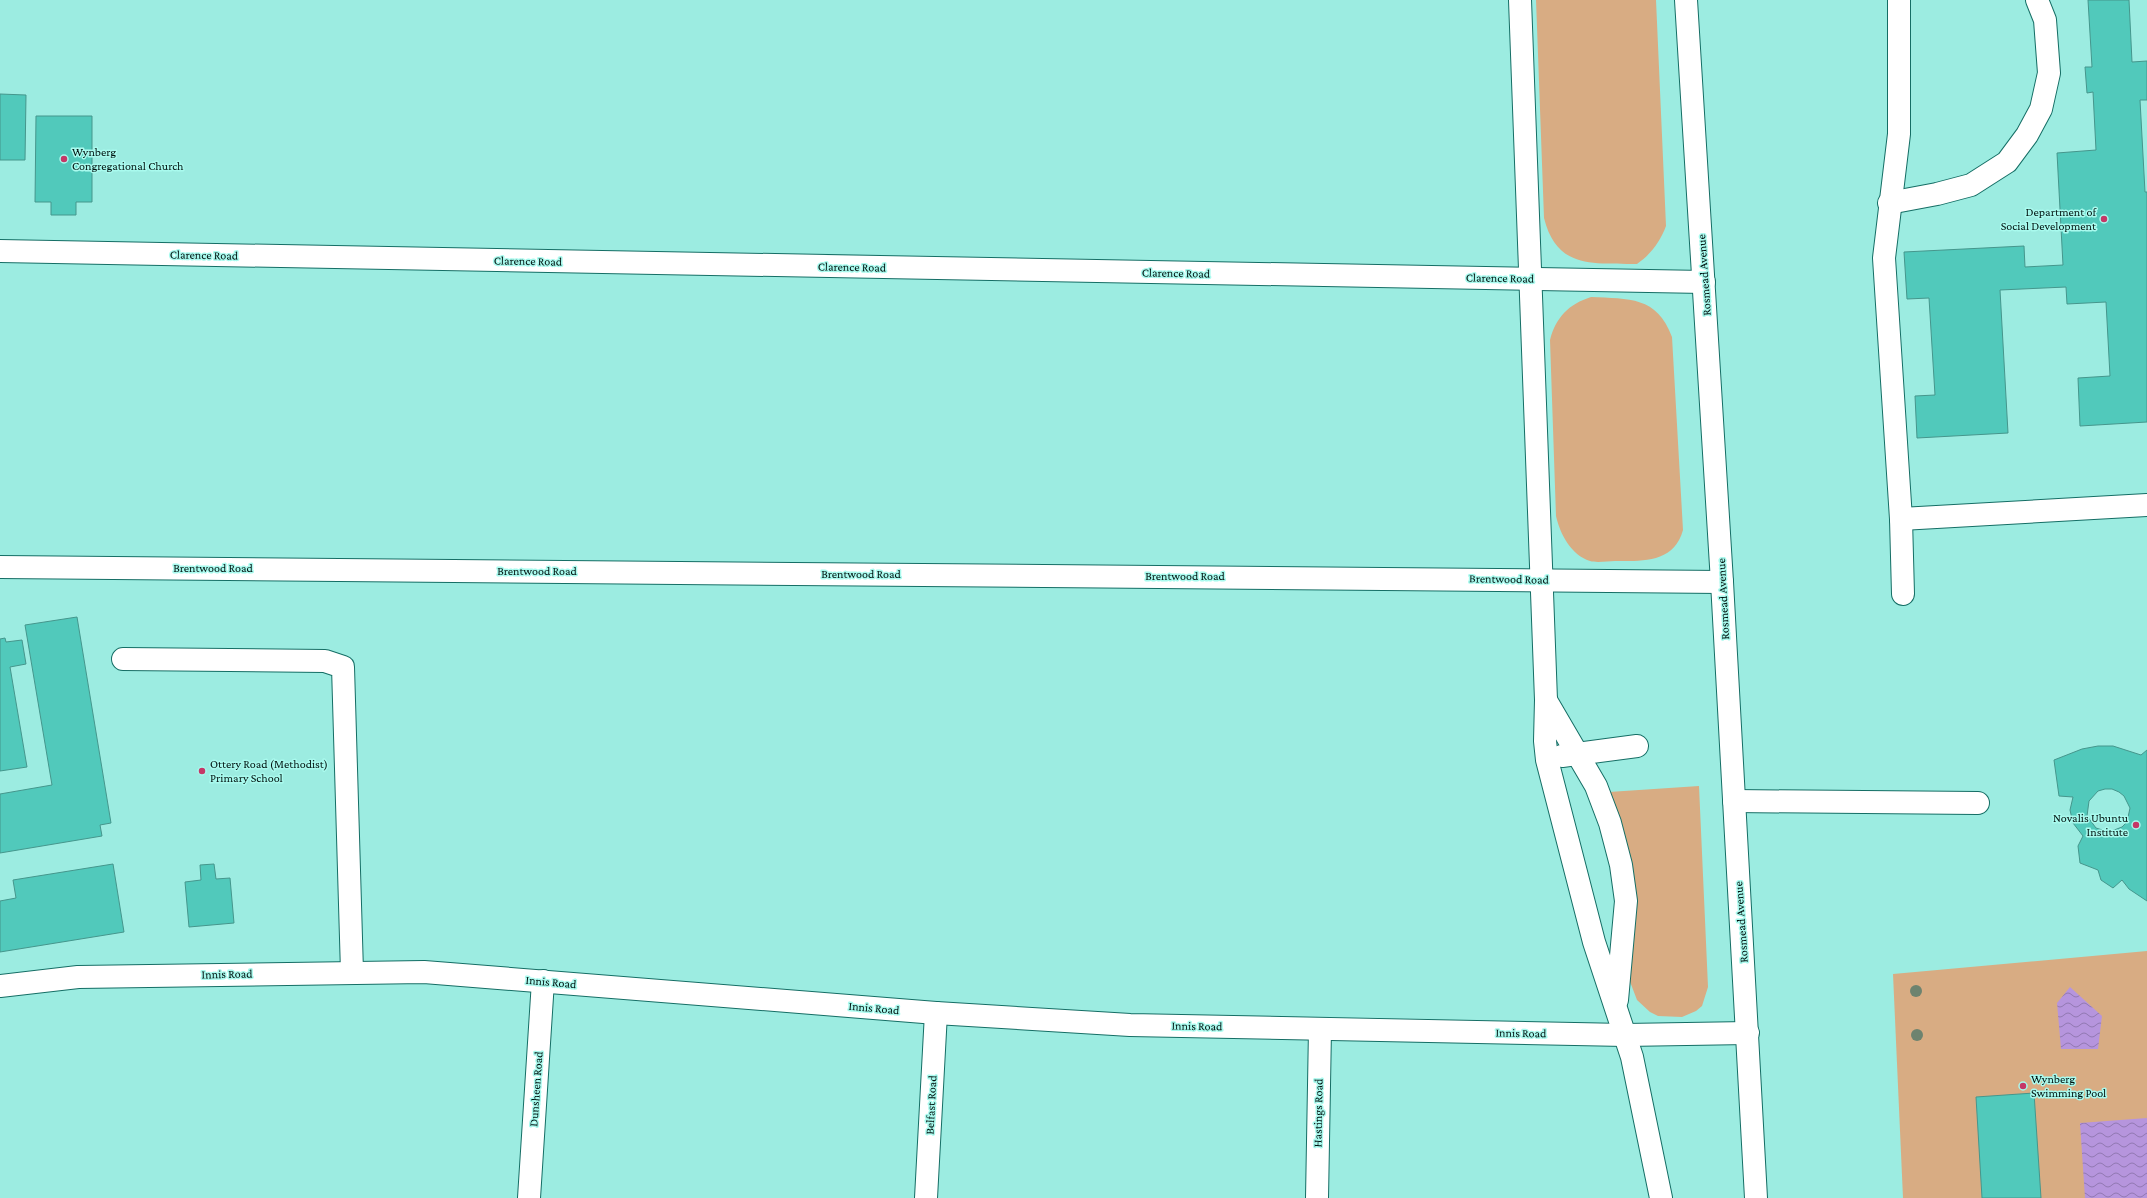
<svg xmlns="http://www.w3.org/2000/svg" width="2147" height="1198" font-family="'Crimson Pro',serif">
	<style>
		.green { fill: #d8ac83 }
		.water { fill: url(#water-waves) }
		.building { fill: #51c9bb; stroke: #45968c; fill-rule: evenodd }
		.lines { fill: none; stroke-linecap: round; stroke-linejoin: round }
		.minor-casing { stroke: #156e65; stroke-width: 24 }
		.major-casing { stroke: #156e65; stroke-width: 24 }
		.minor { stroke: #fff; stroke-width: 22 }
		.major { stroke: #fff; stroke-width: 22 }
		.tree { fill: #6d836f }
		.poi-dot { fill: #c53767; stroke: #a9faee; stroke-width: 1.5 }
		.labels { text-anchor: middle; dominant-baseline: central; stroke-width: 3; stroke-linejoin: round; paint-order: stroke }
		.poi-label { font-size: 12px; fill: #001310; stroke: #a9faee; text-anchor: start }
		.street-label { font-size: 12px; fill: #001310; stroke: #a9faee }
	</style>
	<defs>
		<pattern id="water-waves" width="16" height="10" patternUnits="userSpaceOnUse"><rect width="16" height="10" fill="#b695dd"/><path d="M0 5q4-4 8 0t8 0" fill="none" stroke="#9278b2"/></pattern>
	</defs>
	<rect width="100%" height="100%" fill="#9cece1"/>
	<g class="green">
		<path d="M1536 0H1656L1666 226C1660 242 1651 254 1637 264 1594 263 1557 270 1544 218Z"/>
		<path d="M1591 297C1629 299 1657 296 1672 337L1683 530C1674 563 1643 561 1615 561 1608 561 1597 563 1590 561 1571 555 1560 534 1556 516L1550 340C1556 317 1569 304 1591 297Z"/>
		<polygon points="1699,786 1708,987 1702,1006 1696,1011 1682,1017 1658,1016 1650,1012 1637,1000 1629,979 1632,864 1619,815 1609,792"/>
		<polygon points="2147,951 2147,1198 1903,1198 1893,974"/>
	</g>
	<g class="water">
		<polygon points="2070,987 2102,1016 2098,1049 2061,1049 2057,1003"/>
		<polygon points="2147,1118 2147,1198 2085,1198 2080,1123"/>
	</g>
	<g class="building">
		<polygon points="2088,0 2129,0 2132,62 2147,61 2147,100 2140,100 2145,192 2147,192 2147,422 2080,426 2078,378 2110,376 2106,302 2067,304 2066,287 2000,290 2008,433 1917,438 1915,396 1935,395 1929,298 1907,299 1904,252 2024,246 2025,267 2063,265 2057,153 2096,150 2093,92 2087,93 2085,67 2092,67"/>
		<polygon points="0,94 26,95 25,160 0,160"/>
		<polygon points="36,116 92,116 92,202 76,202 76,215 51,215 51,202 35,202"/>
		<polygon points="77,617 111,823 100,825 102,836 0,853 0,794 52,785 25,625"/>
		<polygon points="5,638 6,642 22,640 26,664 10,667 27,767 0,771 0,639"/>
		<path d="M2098 746H2113L2141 755 2147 750V901L2129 889 2122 880 2113 888 2101 880 2098 870 2080 863 2078 846 2083 836 2073 823 2070 810 2073 797 2059 796 2054 760 2082 749ZM2105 789H2112L2119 792 2124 796 2130 808 2127 822 2122 827 2109 832 2096 828 2087 816 2089 801 2098 791Z"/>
		<polygon points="113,864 124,932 0,952 0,901 16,898 13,880"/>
		<polygon points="214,864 216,879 230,878 234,923 189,927 185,882 201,880 200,865"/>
		<polygon points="2034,1093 2041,1198 1982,1198 1976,1097"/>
	</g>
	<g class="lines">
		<g class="minor-casing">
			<g id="minor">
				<polyline points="1520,0 1546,700 1545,741 1547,760 1594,942 1632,1057 1661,1198"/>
				<polyline points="1899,0 1899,134 1884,258 1901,519 2147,505"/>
				<polyline points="1889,203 1937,194 1971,185 2007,162 2027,135 2041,109 2049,73 2045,20 2037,0"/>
				<polyline points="0,251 1704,282"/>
				<polyline points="1901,519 1903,594"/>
				<polyline points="0,567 1722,582"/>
				<polyline points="123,659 325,661 343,667 352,972"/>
				<polyline points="1547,702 1596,786 1610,823 1621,865 1626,901 1617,1000"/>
				<polyline points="1562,756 1637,746"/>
				<polyline points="1734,801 1978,803"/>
				<polyline points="0,986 78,977 424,972 936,1013 1130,1025 1625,1035 1748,1033"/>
				<polyline points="529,1198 543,981"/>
				<polyline points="926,1198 936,1013"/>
				<polyline points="1317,1198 1320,1029"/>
			</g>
		</g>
		<g class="major-casing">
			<polyline id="major" points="1686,0 1722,582 1756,1198"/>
		</g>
		<use href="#minor" class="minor"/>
		<use href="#major" class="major"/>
	</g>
	<g class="tree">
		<circle cx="1916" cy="991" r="6"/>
		<circle cx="1917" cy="1035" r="6"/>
	</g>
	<g class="poi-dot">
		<circle cx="64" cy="159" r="4"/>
		<circle cx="2104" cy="219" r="4"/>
		<circle cx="202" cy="771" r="4"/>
		<circle cx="2136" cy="825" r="4"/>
		<circle cx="2023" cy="1086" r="4"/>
	</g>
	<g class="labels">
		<g class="poi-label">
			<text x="72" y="152">Wynberg<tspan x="72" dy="14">Congregational Church</tspan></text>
			<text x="2096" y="212" text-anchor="end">Department of<tspan x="2096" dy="14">Social Development</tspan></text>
			<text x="210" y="764">Ottery Road (Methodist)<tspan x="210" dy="14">Primary School</tspan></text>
			<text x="2128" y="818" text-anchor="end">Novalis Ubuntu<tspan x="2128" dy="14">Institute</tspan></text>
			<text x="2031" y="1079">Wynberg<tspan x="2031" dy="14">Swimming Pool</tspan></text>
		</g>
		<g class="street-label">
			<text transform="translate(204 255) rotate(1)">Clarence Road</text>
			<text transform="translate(528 261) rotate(1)">Clarence Road</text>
			<text transform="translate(852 267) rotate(1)">Clarence Road</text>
			<text transform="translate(1176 273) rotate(1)">Clarence Road</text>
			<text transform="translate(1704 275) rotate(-94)">Rosmead Avenue</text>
			<text transform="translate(1500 278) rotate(1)">Clarence Road</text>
			<text x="213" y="568">Brentwood Road</text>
			<text x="537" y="571">Brentwood Road</text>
			<text x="861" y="574">Brentwood Road</text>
			<text x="1185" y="576">Brentwood Road</text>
			<text transform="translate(1509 579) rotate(1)">Brentwood Road</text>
			<text transform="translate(1723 599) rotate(-93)">Rosmead Avenue</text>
			<text transform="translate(1741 922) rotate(-94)">Rosmead Avenue</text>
			<text transform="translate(227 974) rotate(-1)">Innis Road</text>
			<text transform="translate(551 982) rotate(5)">Innis Road</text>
			<text transform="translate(874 1008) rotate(5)">Innis Road</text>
			<text transform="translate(1197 1026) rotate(1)">Innis Road</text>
			<text transform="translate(1521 1033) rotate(1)">Innis Road</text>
			<text transform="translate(536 1089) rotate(-86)">Dunsheen Road</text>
			<text transform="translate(931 1105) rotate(-87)">Belfast Road</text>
			<text transform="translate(1318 1113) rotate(-89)">Hastings Road</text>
		</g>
	</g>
</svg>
